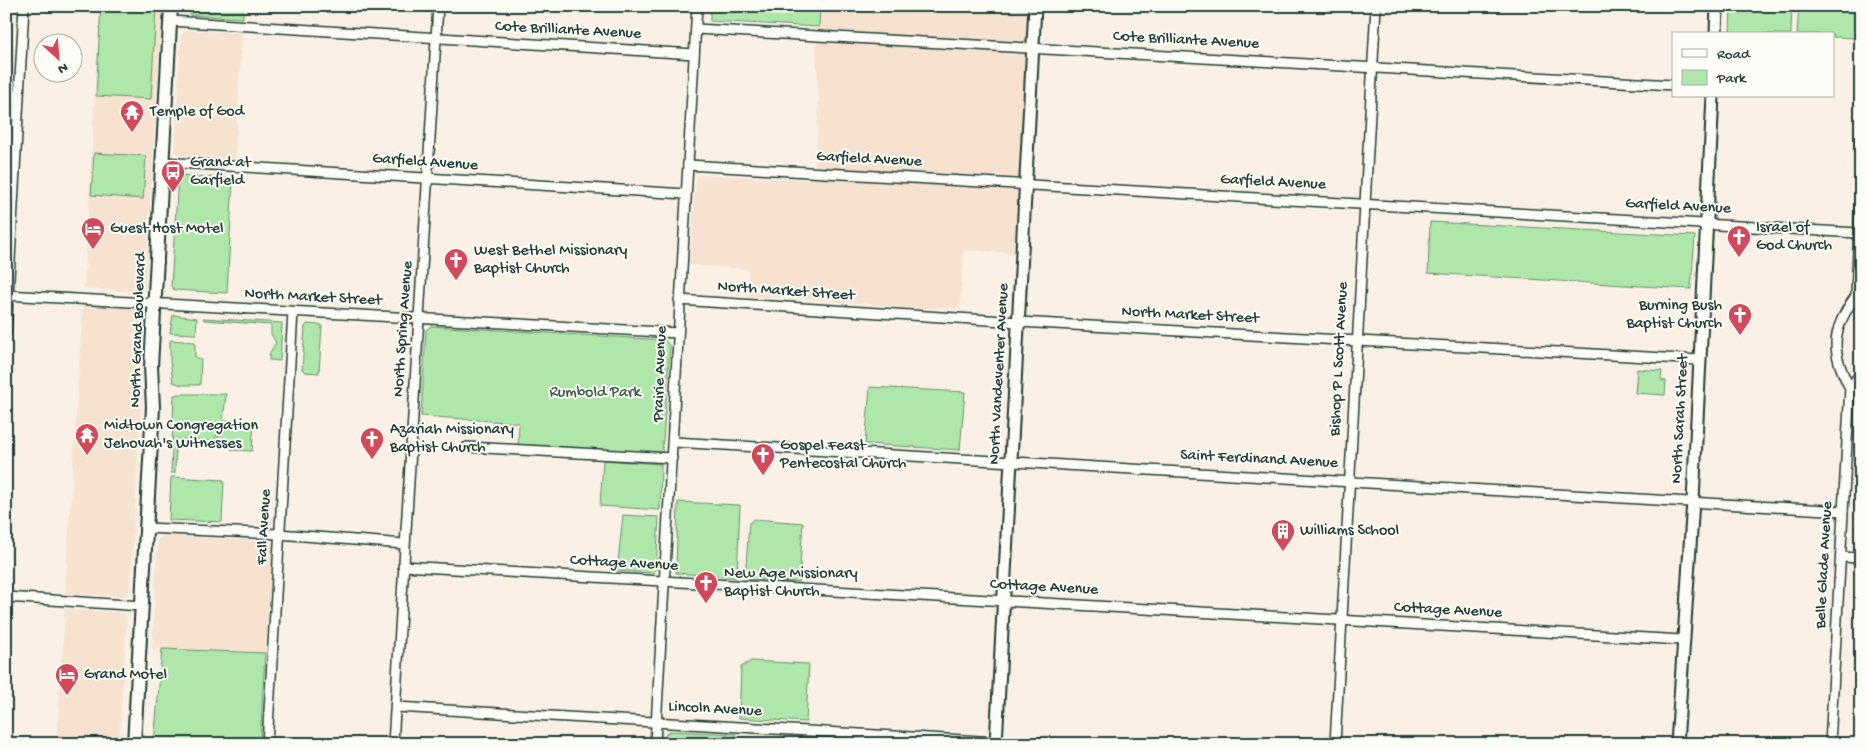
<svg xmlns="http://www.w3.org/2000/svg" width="1867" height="750" font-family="'Gochi Hand',sans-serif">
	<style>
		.built { fill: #f6e2cf }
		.green { fill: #afe6a9; stroke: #67926e }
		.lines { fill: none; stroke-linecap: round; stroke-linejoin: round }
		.street-casing { stroke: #1f3d34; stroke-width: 12 }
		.secondary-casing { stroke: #1f3d34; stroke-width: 15 }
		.primary-casing { stroke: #1f3d34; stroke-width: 16 }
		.street { stroke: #fdfcf7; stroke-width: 9 }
		.secondary { stroke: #fdfcf7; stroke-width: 11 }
		.primary { stroke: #fdfcf7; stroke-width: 12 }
		.labels { text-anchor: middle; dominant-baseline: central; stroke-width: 4; stroke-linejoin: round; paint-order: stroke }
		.street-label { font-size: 16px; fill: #1f3d34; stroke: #fdfcf7 }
		.poi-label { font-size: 16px; fill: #1f3d34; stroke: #fdfcf7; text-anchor: start }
		.park-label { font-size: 16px; fill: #3c5f4b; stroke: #fdfcf7 }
	</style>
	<rect width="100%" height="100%" fill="#faf0e5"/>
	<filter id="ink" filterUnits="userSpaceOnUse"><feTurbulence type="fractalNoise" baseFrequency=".02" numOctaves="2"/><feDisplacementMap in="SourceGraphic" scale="10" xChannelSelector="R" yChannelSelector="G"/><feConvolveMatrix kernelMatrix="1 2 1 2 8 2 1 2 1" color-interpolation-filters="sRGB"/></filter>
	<g filter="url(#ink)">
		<g class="built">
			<polygon points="100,6 162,6 145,288 142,292 84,288"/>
			<polygon points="819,6 1028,6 1014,253 964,250 960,308 916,308 788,297 747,297 748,269 690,265 696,179 698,175 814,180 819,105 816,49"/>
			<polygon points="186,30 242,33 235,159 180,155 175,150 181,35"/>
			<polygon points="83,305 139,309 143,315 139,370 142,392 130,591 123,596 65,594"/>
			<polygon points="164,535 274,542 265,653 152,649 158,539"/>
			<polygon points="65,609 127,613 119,744 57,744"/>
		</g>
		<g class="green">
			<polygon points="101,6 156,6 151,99 96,96"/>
			<polygon points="190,6 243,6 243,18 190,15"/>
			<polygon points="710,6 820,6 819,27 710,21"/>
			<polygon points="1731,6 1792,6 1791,34 1730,34"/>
			<polygon points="1799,6 1859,6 1857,38 1833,37 1833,34 1797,34"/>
			<polygon points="94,153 146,156 143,199 91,195"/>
			<polygon points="181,175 233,179 227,293 174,290 171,286 178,177"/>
			<polygon points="1430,222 1695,236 1691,289 1428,273"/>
			<polygon points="173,315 197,318 196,334 170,333"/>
			<polygon points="203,318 282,323 280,361 269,360 270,352 276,343 271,334 271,325 204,320"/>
			<polygon points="307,324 322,325 319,373 305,372 302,369 305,327"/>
			<polygon points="431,326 665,340 670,347 662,454 518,446 519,423 421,416 426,330"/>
			<polygon points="170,340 195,342 195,357 201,360 200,385 182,385 173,382 170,360"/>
			<polygon points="1637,369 1662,371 1661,380 1666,381 1665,395 1635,393"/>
			<polygon points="870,387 965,392 960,450 865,444"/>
			<polygon points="177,394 226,394 223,421 214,441 176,439 175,473 171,473 174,395"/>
			<polygon points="225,421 254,421 252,451 232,450 227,441 216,441"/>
			<polygon points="603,460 661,464 660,510 600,506"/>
			<polygon points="171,477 224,480 222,522 169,520"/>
			<polygon points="678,502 740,505 737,578 676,573"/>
			<polygon points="623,515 659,517 656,570 654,573 617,571"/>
			<polygon points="754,519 803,523 799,582 745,579 749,523"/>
			<polygon points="162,649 265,653 260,744 154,744"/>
			<polygon points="751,661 809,664 806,722 739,718 741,667"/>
			<polygon points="670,731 736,734 735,744 665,744 666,734"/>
		</g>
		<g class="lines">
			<g class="street-casing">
				<g id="street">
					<polyline points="170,21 694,54"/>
					<polyline points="696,29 1673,85"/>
					<polyline points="162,162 686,194"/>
					<polyline points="688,165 1857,233"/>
					<polyline points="1861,177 1856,296 1861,305"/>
					<polyline points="6,295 678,333"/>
					<polyline points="679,300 1019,322 1700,360"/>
					<polyline points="6,333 24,6"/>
					<path d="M1850 388C1830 351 1831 330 1856 296"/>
					<polyline points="674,442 1843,511"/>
					<polyline points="467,447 672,458"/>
					<polyline points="146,528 279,534 404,544"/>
					<polyline points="1841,557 1861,558"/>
					<polyline points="403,566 1682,640"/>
					<polyline points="6,597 142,606"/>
					<polyline points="396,707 1032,744"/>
					<polyline points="267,744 293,312"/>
					<polyline points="393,744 438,6"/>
					<polyline points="655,744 697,6"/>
					<polyline points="1335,744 1376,6"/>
					<polyline points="1830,744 1850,388 1861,373"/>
				</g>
			</g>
			<g class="secondary-casing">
				<g id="secondary">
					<polyline points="1716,34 1717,6"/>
					<polyline points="996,744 1035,6"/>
					<polyline points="1677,744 1693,501 1713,96"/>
				</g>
			</g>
			<g class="primary-casing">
				<polyline id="primary" points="134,744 153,407 151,366 171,6"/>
			</g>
			<use href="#street" class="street"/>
			<use href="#secondary" class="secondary"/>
			<use href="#primary" class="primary"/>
		</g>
	</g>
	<defs>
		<g id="temple-pin" transform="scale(1.25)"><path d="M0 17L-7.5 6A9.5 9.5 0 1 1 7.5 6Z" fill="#d1495b" stroke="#fdfcf7"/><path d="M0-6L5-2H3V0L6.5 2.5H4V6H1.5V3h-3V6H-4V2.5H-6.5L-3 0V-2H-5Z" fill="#fff"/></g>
		<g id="bus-pin" transform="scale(1.25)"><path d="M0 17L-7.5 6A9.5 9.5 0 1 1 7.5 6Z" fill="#d1495b" stroke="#fdfcf7"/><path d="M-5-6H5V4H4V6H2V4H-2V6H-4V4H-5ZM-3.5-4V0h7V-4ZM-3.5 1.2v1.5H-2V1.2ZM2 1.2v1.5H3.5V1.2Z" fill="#fff"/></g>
		<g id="hotel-pin" transform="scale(1.25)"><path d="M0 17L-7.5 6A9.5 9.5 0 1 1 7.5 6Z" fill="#d1495b" stroke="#fdfcf7"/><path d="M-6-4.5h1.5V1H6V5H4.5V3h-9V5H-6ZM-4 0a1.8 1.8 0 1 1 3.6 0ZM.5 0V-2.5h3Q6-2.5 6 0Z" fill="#fff"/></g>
		<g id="church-pin" transform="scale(1.25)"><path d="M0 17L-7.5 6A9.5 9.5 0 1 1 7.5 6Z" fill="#d1495b" stroke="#fdfcf7"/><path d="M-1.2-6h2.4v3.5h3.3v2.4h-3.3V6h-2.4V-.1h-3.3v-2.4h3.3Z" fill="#fff"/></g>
		<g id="building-pin" transform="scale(1.25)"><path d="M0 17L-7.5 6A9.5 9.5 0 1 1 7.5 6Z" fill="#d1495b" stroke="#fdfcf7"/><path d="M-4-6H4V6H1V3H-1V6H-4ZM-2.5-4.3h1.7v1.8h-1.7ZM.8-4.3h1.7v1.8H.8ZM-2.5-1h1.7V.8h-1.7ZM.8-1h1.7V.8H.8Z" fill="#fff"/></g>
	</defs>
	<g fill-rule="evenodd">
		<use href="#temple-pin" x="132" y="112"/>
		<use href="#bus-pin" x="173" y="172"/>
		<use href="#hotel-pin" x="93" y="229"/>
		<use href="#church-pin" x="1739" y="237"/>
		<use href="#church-pin" x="456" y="260"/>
		<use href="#church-pin" x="1740" y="315"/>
		<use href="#temple-pin" x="87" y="435"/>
		<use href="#church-pin" x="372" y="439"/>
		<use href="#church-pin" x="763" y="455"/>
		<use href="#building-pin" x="1283" y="531"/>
		<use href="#church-pin" x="706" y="583"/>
		<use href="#hotel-pin" x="67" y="675"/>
	</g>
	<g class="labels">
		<g class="street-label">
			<text transform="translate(568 31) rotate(3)">Cote Brilliante Avenue</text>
			<text transform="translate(1186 41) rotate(3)">Cote Brilliante Avenue</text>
			<text transform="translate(869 160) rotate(3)">Garfield Avenue</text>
			<text transform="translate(425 163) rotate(4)">Garfield Avenue</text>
			<text transform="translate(1273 183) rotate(3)">Garfield Avenue</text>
			<text transform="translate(1678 207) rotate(3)">Garfield Avenue</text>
			<text transform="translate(786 292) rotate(4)">North Market Street</text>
			<text transform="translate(313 298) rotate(3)">North Market Street</text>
			<text transform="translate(1190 316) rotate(3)">North Market Street</text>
			<text transform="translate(404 329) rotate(-86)">North Spring Avenue</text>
			<text transform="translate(139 330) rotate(-88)">North Grand Boulevard</text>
			<text transform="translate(1340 359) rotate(-87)">Bishop P L Scott Avenue</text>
			<text transform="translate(661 374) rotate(-88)">Prairie Avenue</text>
			<text transform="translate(1000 374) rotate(-87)">North Vandeventer Avenue</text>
			<text transform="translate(1681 419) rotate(-87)">North Sarah Street</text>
			<text transform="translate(1259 460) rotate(3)">Saint Ferdinand Avenue</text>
			<text transform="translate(265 527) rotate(-87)">Fall Avenue</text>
			<text transform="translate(624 564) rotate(3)">Cottage Avenue</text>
			<text transform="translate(1825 565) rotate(-87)">Belle Glade Avenue</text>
			<text transform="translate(1044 588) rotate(3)">Cottage Avenue</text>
			<text transform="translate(1448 611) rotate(3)">Cottage Avenue</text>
			<text transform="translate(715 710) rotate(3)">Lincoln Avenue</text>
		</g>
		<g class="poi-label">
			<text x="150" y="112">Temple of God</text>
			<text x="190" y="163">Grand at<tspan x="190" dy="18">Garfield</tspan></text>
			<text x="1756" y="228">Israel of<tspan x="1756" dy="18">God Church</tspan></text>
			<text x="110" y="229">Guest Host Motel</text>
			<text x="474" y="251">West Bethel Missionary<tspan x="474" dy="18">Baptist Church</tspan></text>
			<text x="1722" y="306" text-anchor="end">Burning Bush<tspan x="1722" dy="18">Baptist Church</tspan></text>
			<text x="104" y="426">Midtown Congregation<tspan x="104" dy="18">Jehovah's Witnesses</tspan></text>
			<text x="390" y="430">Azariah Missionary<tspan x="390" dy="18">Baptist Church</tspan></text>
			<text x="780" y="446">Gospel Feast<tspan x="780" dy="18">Pentecostal Church</tspan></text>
			<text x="1300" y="531">Williams School</text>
			<text x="724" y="574">New Age Missionary<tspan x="724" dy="18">Baptist Church</tspan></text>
			<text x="84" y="675">Grand Motel</text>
		</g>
		<g class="park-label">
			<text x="595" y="393">Rumbold Park</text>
		</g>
	</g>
	<rect width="1867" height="750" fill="none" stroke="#fdfcf7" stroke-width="25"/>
	<rect x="12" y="12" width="1842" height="725" fill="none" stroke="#1f3d34" stroke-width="2" filter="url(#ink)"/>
	<rect x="1672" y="32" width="162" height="65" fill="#fdfcf7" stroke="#a4b0a9"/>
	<rect x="1682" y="49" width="25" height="8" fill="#fdfcf7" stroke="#a4b0a9"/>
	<text x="1717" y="58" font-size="15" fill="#1f3d34">Road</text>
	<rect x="1682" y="70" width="25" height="15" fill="#afe6a9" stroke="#a4b0a9"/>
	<text x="1717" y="82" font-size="15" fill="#1f3d34">Park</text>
	<g transform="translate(58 58) rotate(154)"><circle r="24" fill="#fdfcf7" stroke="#a4b0a9"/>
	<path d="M0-4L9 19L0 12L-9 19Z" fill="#d1495b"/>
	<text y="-8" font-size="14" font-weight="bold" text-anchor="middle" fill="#1f3d34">N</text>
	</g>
</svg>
